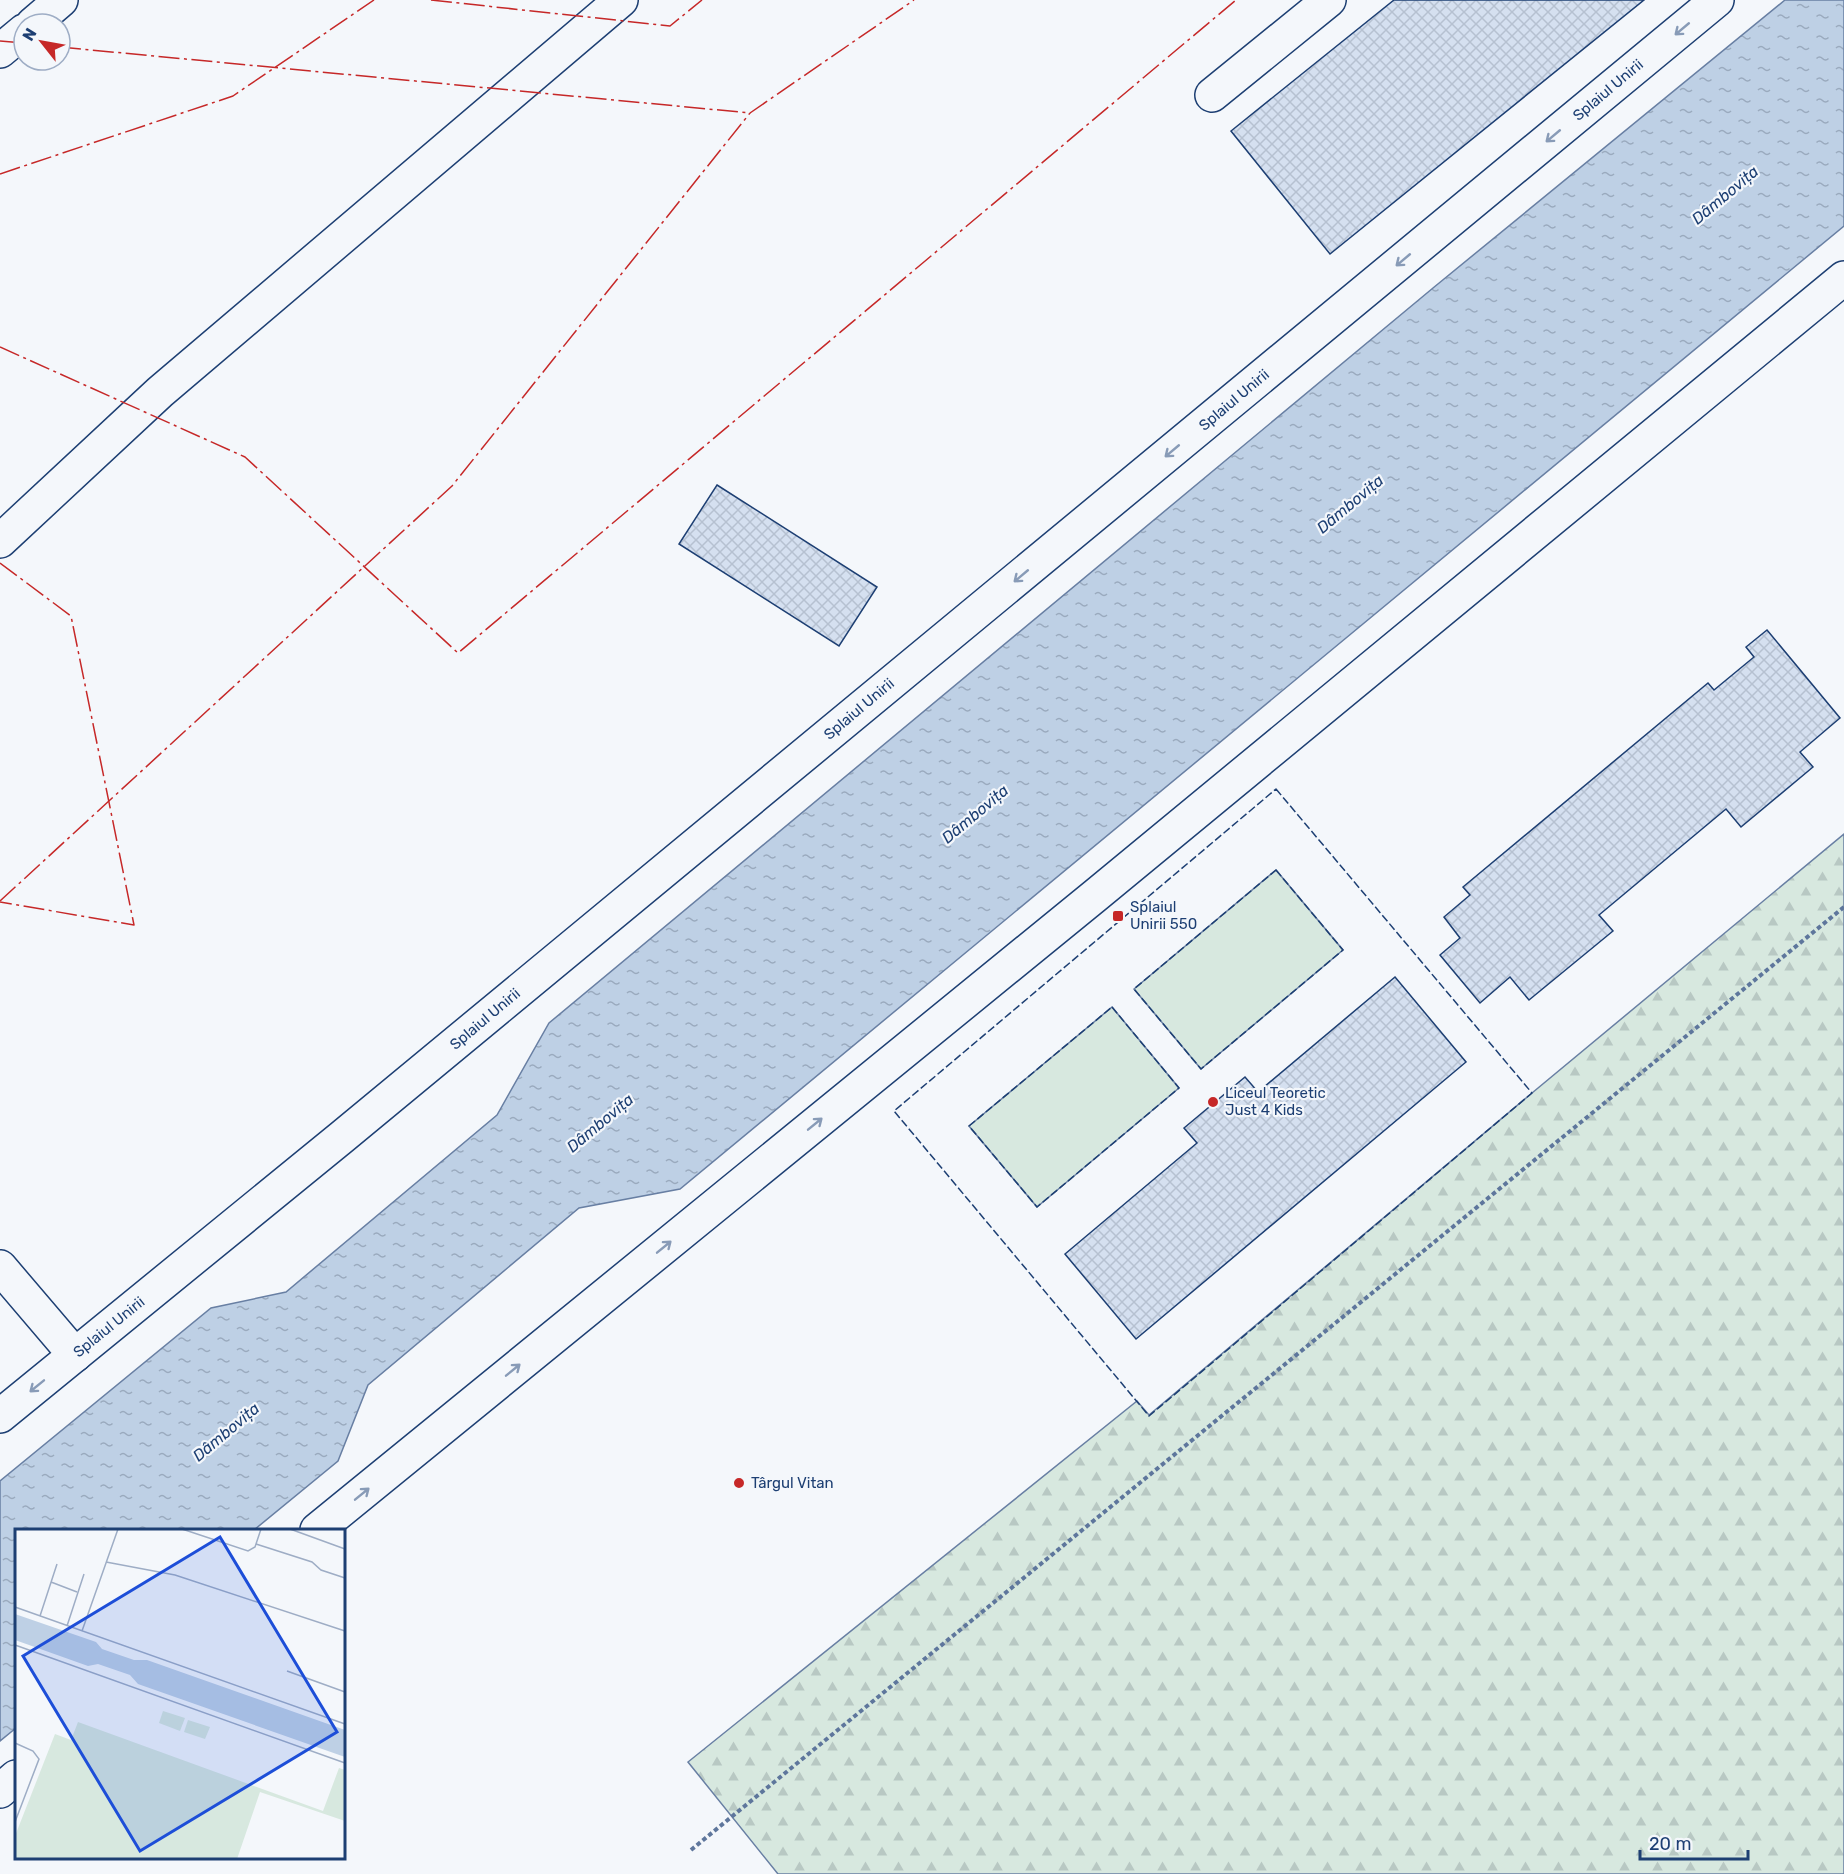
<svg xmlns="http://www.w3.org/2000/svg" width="1844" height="1874" font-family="Rubik,sans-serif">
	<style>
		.grass { fill: #d7e8df; stroke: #687fa3; stroke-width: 1.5 }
		.forest { fill: url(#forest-firs); stroke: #687fa3; stroke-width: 1.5 }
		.water { fill: url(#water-ripples); stroke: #687fa3; stroke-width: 1.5 }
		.building { fill: url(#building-cross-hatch); stroke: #1d3f73; stroke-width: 1.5 }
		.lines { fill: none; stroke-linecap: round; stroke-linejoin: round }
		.minor-casing { stroke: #1d3f73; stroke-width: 36 }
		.major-casing { stroke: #1d3f73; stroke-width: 36 }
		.path { stroke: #5e769c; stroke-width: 4; stroke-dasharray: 4.5 3; stroke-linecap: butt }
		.minor { stroke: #f4f7fb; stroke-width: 33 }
		.major { stroke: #f4f7fb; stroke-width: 33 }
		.fence { stroke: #1d3f73; stroke-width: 1.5; stroke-dasharray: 8 3; stroke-linecap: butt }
		.power { stroke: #c62828; stroke-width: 1.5; stroke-dasharray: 21 4.5 3 4.5; stroke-linecap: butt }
		.oneway { stroke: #889bb7 }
		.poi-dot { fill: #c62828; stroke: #f4f7fb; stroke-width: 2 }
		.labels { text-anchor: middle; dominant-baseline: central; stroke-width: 4.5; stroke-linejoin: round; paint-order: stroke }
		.street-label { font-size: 15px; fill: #1d3f73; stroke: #f4f7fb }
		.poi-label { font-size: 15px; fill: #1d3f73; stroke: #f4f7fb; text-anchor: start }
		.water-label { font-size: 16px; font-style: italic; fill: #1d3f73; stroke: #f4f7fb }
		.inset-road { fill: none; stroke: #9eadc5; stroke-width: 1.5 }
		.view { fill: #1d4ed8; fill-opacity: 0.15; stroke: #1d4ed8; stroke-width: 3 }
		.inset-edge { fill: none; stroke: #1d3f73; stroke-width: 3 }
	</style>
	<defs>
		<pattern id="forest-firs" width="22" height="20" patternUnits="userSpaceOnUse" patternTransform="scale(1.5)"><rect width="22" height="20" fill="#d7e8df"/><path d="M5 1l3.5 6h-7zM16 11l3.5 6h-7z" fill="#b8c8c3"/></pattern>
		<pattern id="water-ripples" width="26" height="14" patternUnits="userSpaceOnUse" patternTransform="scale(1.5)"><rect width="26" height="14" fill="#bed0e5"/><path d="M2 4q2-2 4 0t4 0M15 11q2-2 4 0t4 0" fill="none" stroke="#9aaabe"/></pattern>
		<pattern id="building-cross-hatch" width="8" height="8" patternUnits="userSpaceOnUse" patternTransform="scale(1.5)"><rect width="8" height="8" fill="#d5e0f0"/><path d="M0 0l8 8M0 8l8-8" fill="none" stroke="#b6c1d1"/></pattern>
	</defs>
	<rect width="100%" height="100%" fill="#f4f7fb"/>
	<g class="grass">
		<polygon points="1276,870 1343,950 1201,1069 1134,989"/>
		<polygon points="1112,1007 1179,1088 1037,1207 969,1126"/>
	</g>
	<polygon class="forest" points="1844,834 1844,1874 778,1874 688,1762 1137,1401 1149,1415 1532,1093"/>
	<polygon class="water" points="1785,0 1844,0 1844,226 680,1189 579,1208 368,1385 338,1461 254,1530 16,1530 16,1728 0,1741 0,1481 211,1308 286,1292 497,1115 549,1023 1433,288"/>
	<g class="building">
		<polygon points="1394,0 1644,0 1330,254 1231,131"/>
		<polygon points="717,485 877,587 839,646 679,544"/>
		<polygon points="1767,630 1840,718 1800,752 1813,767 1741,827 1726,809 1599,915 1613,931 1529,1000 1510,977 1480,1003 1440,955 1460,938 1444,917 1470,895 1463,887 1708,683 1714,690 1754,657 1746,647"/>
		<polygon points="1395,977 1466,1062 1136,1339 1065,1254 1197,1143 1184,1128 1245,1077 1258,1092"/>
	</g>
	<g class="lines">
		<g class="minor-casing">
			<g id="minor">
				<polyline points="33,24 61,0"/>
				<polyline points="0,51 24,31"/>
				<polyline points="1212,95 1329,0"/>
				<polyline points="0,541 160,392 621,0"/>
				<polyline points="0,1267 75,1355"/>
			</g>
		</g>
		<g class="major-casing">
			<g id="major">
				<polyline points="0,1416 342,1137 1717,0"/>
				<polyline points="317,1530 1096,895 1844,278"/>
				<polyline points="0,1791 16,1777"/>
			</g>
		</g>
		<polyline class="path" points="691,1850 1844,907"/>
		<use href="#minor" class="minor"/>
		<use href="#major" class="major"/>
		<g class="fence">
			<polygon points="1276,789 1532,1093 1149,1416 894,1111"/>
			<polygon points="1276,870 1343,950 1201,1069 1134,989"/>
			<polygon points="1112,1007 1179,1088 1037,1207 969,1126"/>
		</g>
		<g class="power">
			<polyline points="431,0 670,26 702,0"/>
			<polyline points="0,41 24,43"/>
			<polyline points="60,47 750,113 914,0"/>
			<polyline points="0,174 233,96 374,0"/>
			<polyline points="0,347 245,457 458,653 1236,0"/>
			<polyline points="0,563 71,616 134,925 0,902"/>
			<polyline points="0,901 452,486 750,113"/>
		</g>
	</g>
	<defs><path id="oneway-shaft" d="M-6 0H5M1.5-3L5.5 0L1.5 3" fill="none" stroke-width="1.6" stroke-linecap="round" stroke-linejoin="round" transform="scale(1.5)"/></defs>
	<g class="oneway">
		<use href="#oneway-shaft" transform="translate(1682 29) rotate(140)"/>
		<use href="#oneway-shaft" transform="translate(1553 136) rotate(140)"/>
		<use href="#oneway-shaft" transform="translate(1403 260) rotate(140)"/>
		<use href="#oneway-shaft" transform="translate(1172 451) rotate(140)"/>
		<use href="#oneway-shaft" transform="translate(1021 576) rotate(140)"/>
		<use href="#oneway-shaft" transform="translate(815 1124) rotate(-39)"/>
		<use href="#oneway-shaft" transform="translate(664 1247) rotate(-39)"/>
		<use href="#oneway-shaft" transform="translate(513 1370) rotate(-39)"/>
		<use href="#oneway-shaft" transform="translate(37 1386) rotate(141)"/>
		<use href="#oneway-shaft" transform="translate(362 1494) rotate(-39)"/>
	</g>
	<g class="poi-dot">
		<rect x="1112" y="910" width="12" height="12" rx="3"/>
		<circle cx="1213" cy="1102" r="6"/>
		<circle cx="739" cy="1483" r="6"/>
	</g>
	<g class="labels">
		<g class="street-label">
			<text transform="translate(1608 90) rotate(-40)">Splaiul Unirii</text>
			<text transform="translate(1234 400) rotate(-40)">Splaiul Unirii</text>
			<text transform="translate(859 709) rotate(-40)">Splaiul Unirii</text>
			<text transform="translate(485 1019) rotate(-40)">Splaiul Unirii</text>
			<text transform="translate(109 1327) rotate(-39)">Splaiul Unirii</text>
		</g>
		<g class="poi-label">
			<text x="1130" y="907">Splaiul<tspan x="1130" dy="17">Unirii 550</tspan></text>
			<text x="1225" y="1093">Liceul Teoretic<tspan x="1225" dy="17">Just 4 Kids</tspan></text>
			<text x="751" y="1483">Târgul Vitan</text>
		</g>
		<g class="water-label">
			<text transform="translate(1725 195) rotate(-40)">Dâmbovița</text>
			<text transform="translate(1350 504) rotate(-40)">Dâmbovița</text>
			<text transform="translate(975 814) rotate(-40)">Dâmbovița</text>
			<text transform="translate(600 1123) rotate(-40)">Dâmbovița</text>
			<text transform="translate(226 1432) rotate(-40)">Dâmbovița</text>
		</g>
	</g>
	<g transform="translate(15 1529)">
		<rect width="330" height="330" fill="#f4f7fb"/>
		<path d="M148 182 170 189 165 202 144 194ZM173 191 195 198 190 210 169 203Z" fill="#d7e8df"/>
		<path d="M63 193 308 282 324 239 330 241V292L245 263 222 330H0V307L40 205 56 211Z" fill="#d7e8df"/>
		<path d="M0 85 81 113 87 120 119 131H132L330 201V228L123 155 115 146 83 135 73 137 0 111Z" fill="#bed0e5"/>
		<path class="inset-road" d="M167 0 233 22 240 18 246 0M275 0 330 20M241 15 297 33 306 41 330 49M91 33 160 46 330 102M36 53 62 63M0 78 330 195M25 87 42 35M52 97 69 45M67 102 103 0M0 116 330 234M272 142 330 163M0 214 18 222 24 230 0 293"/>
		<path class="view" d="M205 8 322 203 125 322 8 127Z"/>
		<rect width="330" height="330" class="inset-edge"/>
	</g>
	<g transform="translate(42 42) rotate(301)"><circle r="28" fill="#f4f7fb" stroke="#9eadc5" stroke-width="1.5"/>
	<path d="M0-4.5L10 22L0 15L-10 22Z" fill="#c62828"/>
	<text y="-9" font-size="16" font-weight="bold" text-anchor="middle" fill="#1d3f73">N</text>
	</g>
	<path d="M1640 1850v9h108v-9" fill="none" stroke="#1d3f73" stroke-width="3"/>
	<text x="1649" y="1850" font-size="18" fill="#1d3f73" stroke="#f4f7fb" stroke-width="4.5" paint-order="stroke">20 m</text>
</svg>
